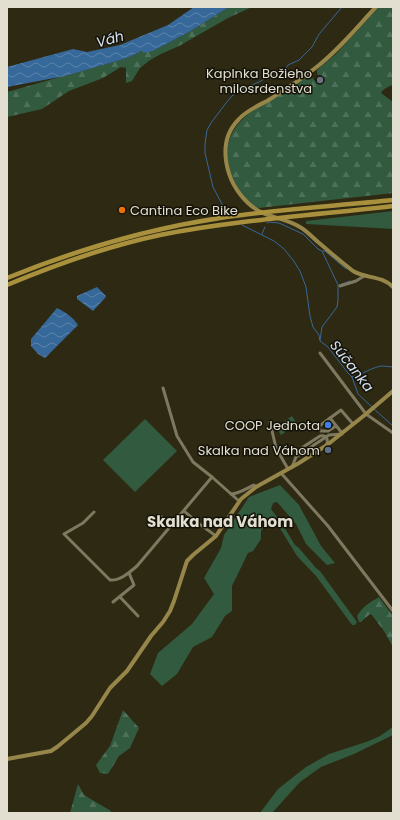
<svg xmlns="http://www.w3.org/2000/svg" width="400" height="820" font-family="Poppins,sans-serif">
	<style>
		.grass { fill: #315a3f }
		.forest { fill: url(#forest-firs) }
		.water { fill: url(#water-waves) }
		.lines { fill: none; stroke-linecap: round; stroke-linejoin: round }
		.stream { stroke: #366899; stroke-width: 1 }
		.minor { stroke: #7d785e; stroke-width: 3 }
		.major { stroke: #97864a; stroke-width: 4 }
		.highway { stroke: #a8903d; stroke-width: 4.5 }
		.worship-dot { fill: #6b7280; stroke: #141208; stroke-width: 1.5 }
		.food-dot { fill: #e8710a; stroke: #141208; stroke-width: 1.5 }
		.shop-dot { fill: #3f7fe0; stroke: #141208; stroke-width: 1.5 }
		.service-dot { fill: #5c6f8a; stroke: #141208; stroke-width: 1.5 }
		.labels { text-anchor: middle; dominant-baseline: central; stroke-width: 3; stroke-linejoin: round; paint-order: stroke }
		.poi-label { font-size: 13px; fill: #e2dfd1; stroke: #141208; text-anchor: end }
		.water-label { font-size: 14px; font-style: italic; fill: #d4e2f1; stroke: #141208 }
		.quarter-label { font-size: 15px; font-weight: bold; fill: #e2dfd1; stroke: #141208 }
	</style>
	<defs>
		<pattern id="forest-firs" width="22" height="20" patternUnits="userSpaceOnUse"><rect width="22" height="20" fill="#315a3f"/><path d="M5 1l3.5 6h-7zM16 11l3.5 6h-7z" fill="#4f715a"/></pattern>
		<pattern id="water-waves" width="16" height="10" patternUnits="userSpaceOnUse"><rect width="16" height="10" fill="#366899"/><path d="M0 5q4-4 8 0t8 0" fill="none" stroke="#5c84ab"/></pattern>
	</defs>
	<rect width="100%" height="100%" fill="#2e2912"/>
	<g class="grass">
		<polygon points="393,211 393,229 306,224 306,221"/>
		<polygon points="292,416 297,424 281,435 276,427"/>
		<polygon points="145,419 177,451 135,492 103,460"/>
		<polygon points="280,485 299,505 321,546 335,563 327,565 306,544 296,524 277,502 273,503 271,509 284,527 295,545 299,548 316,568 320,571 357,622 355,625 352,625 316,576 297,556 281,530 270,517 261,531 261,539 253,551 248,553 232,586 232,611 225,616 212,637 193,647 177,674 162,686 150,674 158,653 192,624 214,594 204,578 221,548 224,535 249,497"/>
		<polygon points="393,727 393,735 354,754 321,767 300,782 272,813 260,813 278,789 306,767 329,754 369,741 380,736"/>
	</g>
	<g class="forest">
		<polygon points="229,7 252,7 228,18 179,46 161,54 150,60 140,68 132,81 126,83 126,68 121,67 103,78 69,91 42,109 7,117 7,92 127,58 142,51 153,51 189,32"/>
		<path d="M379 7H393V85C389 86 383 89 381 93L393 102V193L259 208C248 205 240 192 235 182 232 176 229 169 228 162 224 144 233 127 246 116 256 108 269 102 280 95 289 90 302 78 311 76L316 82 320 79 317 73V70L336 54Z"/>
		<path d="M379 597 393 616V647L384 631 372 615 370 614 361 622H359L357 616C363 606 369 603 379 597Z"/>
		<polygon points="123,710 139,728 130,748 119,756 108,774 100,773 96,765 110,746"/>
		<polygon points="78,784 84,795 111,811 110,813 70,813"/>
	</g>
	<g class="water">
		<polygon points="194,7 229,7 189,32 153,51 143,53 143,51 142,51 127,58 65,76 7,87 7,67 73,49 87,52 120,45 168,25"/>
		<polygon points="97,287 106,296 105,298 93,311 77,299 77,296"/>
		<path d="M57 308C65 312 73 317 78 325L45 358 38 354 31 346V339Z"/>
	</g>
	<g class="lines">
		<g class="stream">
			<polyline points="230,215 224,208 213,187 205,153 205,144 207,130 211,123 226,103 233,95 241,90 261,81 265,78 271,77 285,70 288,65 299,60 312,47 318,36 320,33 342,7"/>
			<polyline points="267,223 269,222 279,223 303,234 318,249 322,251 338,285 338,300 337,307 322,327 320,340"/>
			<polyline points="242,225 274,241 284,249 293,260 300,271 306,287 310,316 313,327 319,335 320,341 328,347 348,373 352,377 358,394 372,407"/>
			<polyline points="262,234 265,227"/>
			<polyline points="323,251 325,251 346,269"/>
			<polyline points="339,285 350,281"/>
			<path d="M352 377C361 375 374 366 383 366 386 366 390 367 393 367"/>
			<polyline points="374,409 393,426"/>
		</g>
		<g class="minor">
			<polyline points="340,286 356,281 364,276"/>
			<polyline points="320,353 366,414 393,433"/>
			<polyline points="163,388 177,436 193,462 212,477 239,501"/>
			<polyline points="330,418 342,433"/>
			<polyline points="270,422 276,448 288,469"/>
			<polyline points="336,426 328,431 321,431 318,427 341,410 353,424"/>
			<path d="M297 456 300 449 320 436C327 435 328 439 327 445"/>
			<polyline points="292,467 296,457 329,435 342,434"/>
			<polyline points="281,473 328,526 393,611"/>
			<path d="M231 494C239 494 247 488 254 485L256 487"/>
			<path d="M184 511C194 520 204 528 216 536"/>
			<path d="M94 512 83 523 64 534 110 580C120 581 130 572 137 566L212 477"/>
			<polyline points="159,515 171,525"/>
			<polyline points="120,597 138,616"/>
			<polyline points="113,602 134,585 129,573"/>
		</g>
		<g class="major">
			<path d="M376 7C356 28 338 51 314 69 299 81 283 91 267 101 257 106 246 111 239 119 215 143 226 182 248 203 265 219 282 216 300 227 307 231 312 237 318 242 330 252 341 262 353 271 366 279 381 275 393 287"/>
			<polyline points="7,759 51,751 57,747 68,738 86,723 92,716 110,688 127,671 151,636 163,622 170,611 174,601 185,567 187,561 193,555 216,536 241,499 256,487 299,463 327,445 366,414 393,391"/>
		</g>
		<g class="highway">
			<path d="M7 278C76 250 147 229 220 218 278 209 336 206 393 200"/>
			<path d="M7 285C57 264 108 246 160 235 237 220 315 215 393 206"/>
		</g>
	</g>
	<circle class="worship-dot" cx="320" cy="80" r="4"/>
	<circle class="food-dot" cx="122" cy="210" r="4"/>
	<circle class="shop-dot" cx="328" cy="425" r="4"/>
	<circle class="service-dot" cx="328" cy="450" r="4"/>
	<g class="labels">
		<g class="poi-label">
			<text x="312" y="73">Kaplnka Božieho<tspan x="312" dy="15">milosrdenstva</tspan></text>
			<text x="130" y="210" text-anchor="start">Cantina Eco Bike</text>
			<text x="320" y="425">COOP Jednota</text>
			<text x="320" y="450">Skalka nad Váhom</text>
		</g>
		<g class="water-label">
			<text transform="translate(110 39) rotate(-15)">Váh</text>
			<text transform="translate(352 366) rotate(52)">Súčanka</text>
		</g>
		<g class="quarter-label">
			<text x="220" y="521">Skalka nad Váhom</text>
		</g>
	</g>
	<rect width="400" height="820" fill="none" stroke="#e2dfd1" stroke-width="16"/>
</svg>
